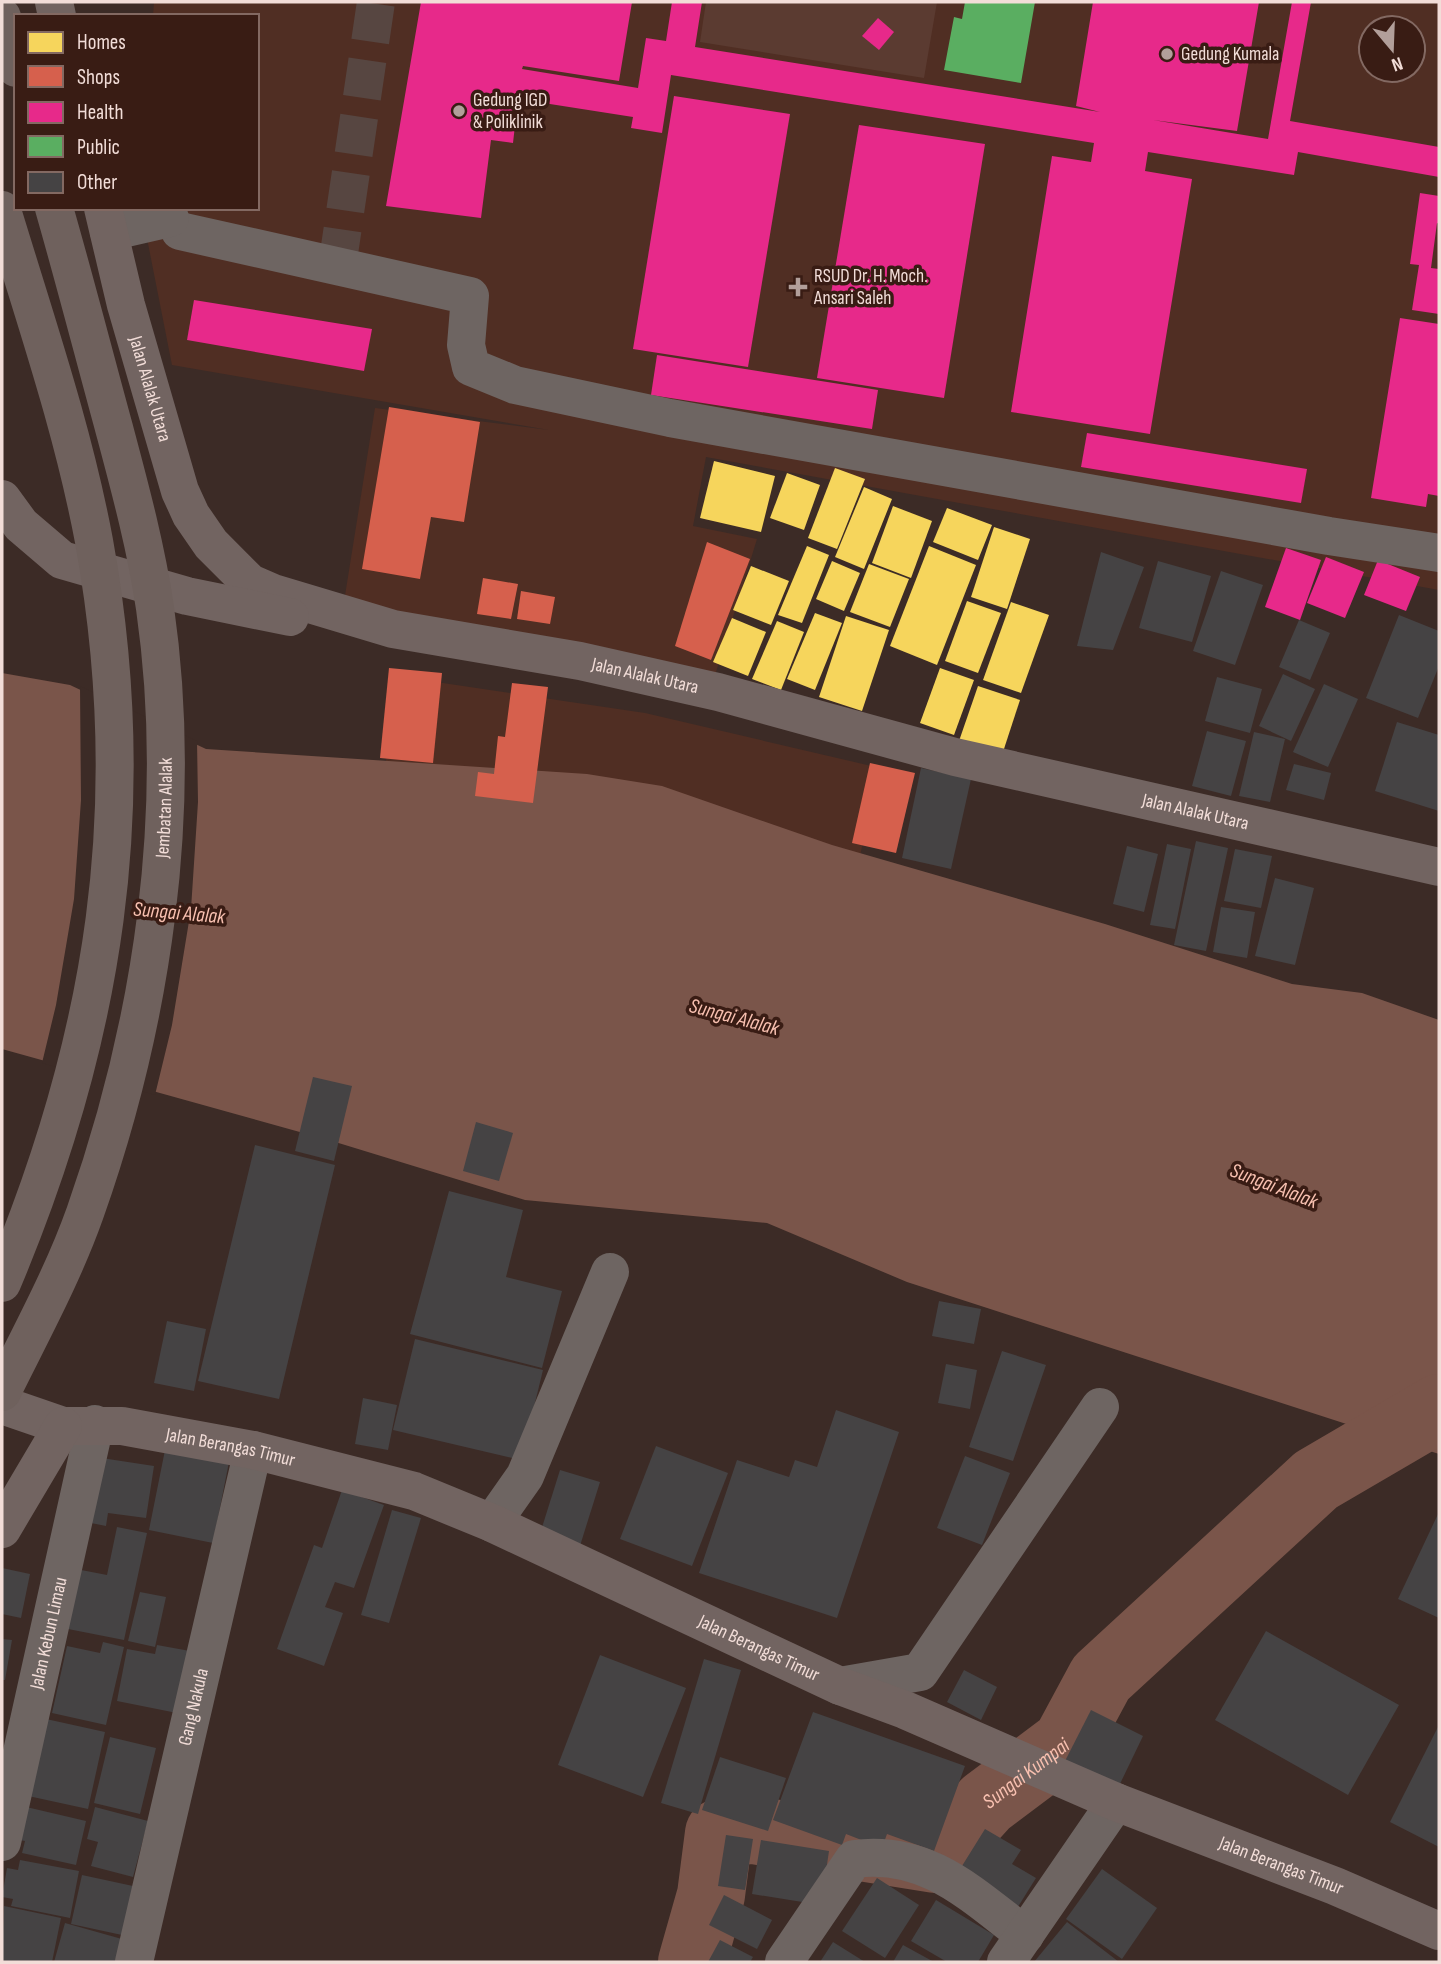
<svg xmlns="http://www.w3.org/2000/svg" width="1441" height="1964" font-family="'Sofia Sans Condensed',sans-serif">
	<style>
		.built { fill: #502e23; fill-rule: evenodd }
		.green { fill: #5b3b31 }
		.water { fill: #7a554a }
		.pier { fill: #3c2b26 }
		.homes { fill: #f6d55c }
		.shops { fill: #d6604d }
		.health { fill: #e7298a }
		.public { fill: #5aae61 }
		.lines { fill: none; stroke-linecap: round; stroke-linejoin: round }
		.river { stroke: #7a554a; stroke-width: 68 }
		.building { fill: #454344 }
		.minor-tunnel { stroke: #574641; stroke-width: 38; stroke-dasharray: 38 19; stroke-linecap: butt }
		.minor { stroke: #6e6562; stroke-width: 38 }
		.major { stroke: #726461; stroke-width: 38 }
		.highway { stroke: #6f615d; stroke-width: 38 }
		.highway-bridge { stroke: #6f615d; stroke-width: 38 }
		.poi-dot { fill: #b29f9a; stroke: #391c14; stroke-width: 2.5 }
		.labels { text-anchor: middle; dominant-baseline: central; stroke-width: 7; stroke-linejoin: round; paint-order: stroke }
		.poi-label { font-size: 19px; fill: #f2ddd8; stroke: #391c14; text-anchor: start }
		.street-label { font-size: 19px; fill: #f2ddd8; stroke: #391c14 }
		.water-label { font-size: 21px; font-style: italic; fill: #f8c0b0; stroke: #391c14 }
	</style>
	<rect width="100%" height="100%" fill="#3c2b26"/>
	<g class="built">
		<path d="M154 2H1439V590L706 457 693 526 757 539 712 685 343 608 375 408 549 430 172 365 141 208H257V16H153ZM1371 28H1413V70H1371Z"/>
		<polygon points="396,676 645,713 880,768 851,895 382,796"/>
	</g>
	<polygon class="green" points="706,2 937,2 924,78 700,42"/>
	<polygon class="water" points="2,673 70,685 206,749 587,774 662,786 832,845 1105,924 1292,984 1362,993 1439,1020 1439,1454 907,1282 767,1223 525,1200 332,1141 2,1049"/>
	<polygon class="pier" points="80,686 197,741 198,802 191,909 172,1025 155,1095 42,1063 56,1005 74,899 81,800"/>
	<g class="homes">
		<polygon points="714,461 775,476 761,532 700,518"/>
		<polygon points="835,468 865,479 837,549 808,538"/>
		<polygon points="787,473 820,485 804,530 770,518"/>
		<polygon points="864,487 892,499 864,569 835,557"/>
		<polygon points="893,506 932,521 911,578 872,563"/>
		<polygon points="947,508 992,525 978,560 933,542"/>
		<polygon points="994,527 1030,539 1007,609 971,597"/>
		<polygon points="807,546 829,555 802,623 778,615"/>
		<polygon points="929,546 976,565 937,665 890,646"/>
		<polygon points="832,561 860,573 844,611 816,599"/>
		<polygon points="869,564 909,579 890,627 850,612"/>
		<polygon points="751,566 789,581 771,625 733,610"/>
		<polygon points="967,601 1001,613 978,673 945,661"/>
		<polygon points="1011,602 1049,615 1021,693 983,680"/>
		<polygon points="815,613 842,623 815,690 787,679"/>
		<polygon points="846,616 889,630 862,711 819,697"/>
		<polygon points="732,618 766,632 748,676 713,662"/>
		<polygon points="777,621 804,632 781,690 752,679"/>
		<polygon points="940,668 974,680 954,735 920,723"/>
		<polygon points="978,686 1020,700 1002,755 959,741"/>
	</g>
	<g class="shops">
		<polygon points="389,407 480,422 464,522 431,517 420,579 362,569"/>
		<polygon points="707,542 750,559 711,660 675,646"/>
		<polygon points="483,578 518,584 511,619 477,614"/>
		<polygon points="521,591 555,597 550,624 517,619"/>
		<polygon points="389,668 442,673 433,763 380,758"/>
		<polygon points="512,683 548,687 533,803 475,796 478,772 494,774 498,736 505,737"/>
		<polygon points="870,763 915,773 896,853 852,843"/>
	</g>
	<g class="health">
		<polygon points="421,2 632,2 619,81 523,66 522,69 638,88 646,38 666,41 672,2 702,2 695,47 1100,112 1076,106 1093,2 1259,2 1237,131 1153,120 1268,139 1292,2 1311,2 1290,121 1439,147 1439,177 1298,152 1294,175 1148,152 1145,171 1192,179 1150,434 1011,412 1052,156 1091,162 1094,143 671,75 662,133 631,128 633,117 518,99 513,143 491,140 481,218 386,206"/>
		<polygon points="878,18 894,32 879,50 862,36"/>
		<polygon points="674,96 790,114 748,367 633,349"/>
		<polygon points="859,125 985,144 944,398 817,378"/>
		<polygon points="1420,193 1439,196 1439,224 1437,223 1431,268 1439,269 1439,314 1412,310 1419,265 1410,264"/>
		<polygon points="194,300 372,329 364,371 187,340"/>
		<polygon points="1400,318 1439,324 1439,496 1428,494 1426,507 1371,498"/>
		<polygon points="657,355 878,390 872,429 651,395"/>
		<polygon points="1087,433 1307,469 1301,503 1081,467"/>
		<polygon points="1286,548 1321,560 1300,620 1265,607"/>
		<polygon points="1326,557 1364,572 1345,618 1307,603"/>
		<polygon points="1378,560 1420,577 1406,611 1364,595"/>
	</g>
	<polygon class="public" points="965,2 1035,2 1021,83 944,70 954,17 962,19"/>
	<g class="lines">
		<path class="river" id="s1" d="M692 1962 711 1895 719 1833 753 1830 935 1859 986 1803 1066 1743 1101 1678 1316 1480 1439 1408"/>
	</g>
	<g class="building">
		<polygon points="1101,552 1144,567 1113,650 1077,646"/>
		<polygon points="1158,561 1211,576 1192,642 1139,628"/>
		<polygon points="1221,571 1263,585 1235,665 1193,651"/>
		<polygon points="1399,615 1439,631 1439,666 1418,718 1366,698"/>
		<polygon points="1299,620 1330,633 1310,680 1279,667"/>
		<polygon points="1283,674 1315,689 1291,741 1259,726"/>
		<polygon points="1217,677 1262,689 1250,733 1205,721"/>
		<polygon points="1324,684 1358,699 1328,767 1293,752"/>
		<polygon points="1397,722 1439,735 1439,811 1375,791"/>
		<polygon points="1207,731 1246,741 1231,796 1192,786"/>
		<polygon points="1254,732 1285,739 1270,802 1239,796"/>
		<polygon points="1294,764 1331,773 1324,800 1286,790"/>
		<polygon points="921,768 971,779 951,869 902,858"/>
		<polygon points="1196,841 1228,848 1206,951 1174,945"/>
		<polygon points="1167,844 1191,849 1175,929 1150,925"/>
		<polygon points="1127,846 1158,854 1144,912 1113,904"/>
		<polygon points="1235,849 1272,856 1261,908 1224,901"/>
		<polygon points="1275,878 1314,888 1295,965 1255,956"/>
		<polygon points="1221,907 1255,912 1247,958 1213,952"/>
		<polygon points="313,1077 352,1086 334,1161 295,1151"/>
		<polygon points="476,1122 513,1133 499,1181 463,1171"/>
		<polygon points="255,1145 335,1165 279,1399 198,1381"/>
		<polygon points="449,1191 523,1210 506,1277 562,1291 542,1368 410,1334"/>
		<polygon points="939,1301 981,1309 974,1344 932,1336"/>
		<polygon points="167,1321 206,1329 194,1391 154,1383"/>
		<polygon points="415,1339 543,1370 521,1460 393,1430"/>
		<polygon points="1002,1351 1046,1365 1013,1461 969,1447"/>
		<polygon points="946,1364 977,1370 970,1409 938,1403"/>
		<polygon points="363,1398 397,1405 388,1450 355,1444"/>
		<polygon points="836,1410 899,1432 837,1618 699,1573 737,1460 789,1477 795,1460 817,1467"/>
		<polygon points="656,1446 728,1473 692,1566 620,1539"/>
		<polygon points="165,1450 229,1462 213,1543 149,1530"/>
		<polygon points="965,1456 1010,1473 982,1545 937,1528"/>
		<polygon points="95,1457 154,1466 146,1518 108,1513 106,1526 86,1522"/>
		<polygon points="560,1470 600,1482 579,1549 539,1537"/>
		<polygon points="342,1490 384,1505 354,1588 335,1582 325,1607 343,1613 324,1666 277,1649 314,1545 322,1548"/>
		<polygon points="392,1510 421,1518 389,1623 361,1615"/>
		<polygon points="1439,1512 1439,1618 1398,1599"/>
		<polygon points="117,1527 147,1533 124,1640 63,1628 76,1569 107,1575"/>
		<polygon points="2,1568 30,1574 21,1618 2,1614"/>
		<polygon points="140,1592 166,1597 155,1647 128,1641"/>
		<polygon points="1266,1631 1399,1705 1348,1795 1215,1720"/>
		<polygon points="2,1639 12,1640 5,1680 2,1680"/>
		<polygon points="103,1642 124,1647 106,1725 52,1713 67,1646 100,1653"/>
		<polygon points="157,1645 190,1651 177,1713 117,1701 127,1649 155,1654"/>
		<polygon points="600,1655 686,1688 643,1797 558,1765"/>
		<polygon points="704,1659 741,1670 698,1814 661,1803"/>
		<polygon points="964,1670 997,1687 981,1720 947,1702"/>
		<polygon points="1091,1710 1143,1736 1118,1788 1065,1761"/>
		<polygon points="813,1712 965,1766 934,1851 887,1834 882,1848 846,1834 842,1845 773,1820"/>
		<polygon points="37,1717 105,1732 88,1809 19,1794"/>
		<polygon points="1439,1725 1439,1847 1390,1822"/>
		<polygon points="110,1737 156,1748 140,1814 94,1803"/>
		<polygon points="720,1757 786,1778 768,1831 702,1810"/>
		<polygon points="22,1806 86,1821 76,1865 22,1853 25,1841 14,1839"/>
		<polygon points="95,1807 148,1821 133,1877 91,1866 98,1842 87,1839"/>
		<polygon points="985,1829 1021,1850 1012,1864 1036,1878 1016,1910 957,1874"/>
		<polygon points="726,1835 753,1839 745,1890 718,1886"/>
		<polygon points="761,1840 829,1851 821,1905 752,1894"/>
		<polygon points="20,1860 79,1871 70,1918 11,1906 13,1899 2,1897 7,1868 18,1870"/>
		<polygon points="1102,1869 1157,1908 1122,1959 1066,1919"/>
		<polygon points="82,1875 133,1886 122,1935 71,1924"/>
		<polygon points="877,1878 919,1905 885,1958 842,1931"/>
		<polygon points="724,1895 772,1920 757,1949 709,1925"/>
		<polygon points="936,1900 994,1935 978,1962 947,1962 911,1941"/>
		<polygon points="4,1906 61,1918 52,1962 2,1962"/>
		<polygon points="1067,1922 1119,1962 1034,1962"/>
		<polygon points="65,1923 129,1941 123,1962 54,1962"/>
		<polygon points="720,1940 753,1957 750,1962 708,1962"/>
		<polygon points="833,1942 865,1962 820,1962"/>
		<polygon points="903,1945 934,1962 893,1962"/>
	</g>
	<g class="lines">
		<polyline class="minor-tunnel" points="337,267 376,2"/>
		<g class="minor">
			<polyline points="180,231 470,296 466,345 471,367 515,385 670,418 1329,536 1439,553"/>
			<polyline points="109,232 170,218"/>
			<polyline points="492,1523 525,1476 610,1272"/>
			<polyline points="840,1686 920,1672 1100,1407"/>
			<path id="s2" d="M2 1842 95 1424"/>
			<path id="s3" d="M134 1962 253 1450"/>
			<path d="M784 1962 854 1859C927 1849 972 1895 1025 1935"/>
			<polyline points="1006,1962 1116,1802"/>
		</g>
		<g class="major">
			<polyline points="54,2 57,16"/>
			<path id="s4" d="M103 208 126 305 180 491 191 515 211 544 250 583 273 593 393 629 580 661 718 692 955 757 1439 867"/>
			<polyline points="2,499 21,525 62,560 187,596 290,617"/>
			<path id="s5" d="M2 1405 63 1426H122L253 1450 414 1491 492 1523 840 1686 905 1710 1116 1802 1335 1886 1439 1931"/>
			<polyline points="2,1529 63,1426"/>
		</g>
		<polyline class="highway" points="2,17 16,68"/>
		<g class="highway-bridge">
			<path d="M2 210C35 319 73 429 94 541 142 805 105 1038 2 1283"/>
			<path id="s6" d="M2 1392C31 1333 63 1275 85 1213 153 1021 184 810 155 608 146 547 130 488 114 428 94 355 75 281 54 208"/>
		</g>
	</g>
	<g class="poi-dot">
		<circle cx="1167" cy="54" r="7"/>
		<circle cx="459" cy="111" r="7"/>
		<path d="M794.5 276.5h7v7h7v7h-7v7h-7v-7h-7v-7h7z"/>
	</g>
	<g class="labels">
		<g class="poi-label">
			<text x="1181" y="54">Gedung Kumala</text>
			<text x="473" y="100">Gedung IGD<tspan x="473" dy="22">&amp; Poliklinik</tspan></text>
			<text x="814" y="276">RSUD Dr. H. Moch.<tspan x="814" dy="22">Ansari Saleh</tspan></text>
		</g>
		<g class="street-label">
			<text stroke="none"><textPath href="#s4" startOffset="187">Jalan Alalak Utara</textPath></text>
			<text stroke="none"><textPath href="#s4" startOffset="817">Jalan Alalak Utara</textPath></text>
			<text stroke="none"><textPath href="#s6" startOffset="612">Jembatan Alalak</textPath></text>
			<text stroke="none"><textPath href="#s4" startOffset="1384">Jalan Alalak Utara</textPath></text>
			<text stroke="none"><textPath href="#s5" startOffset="234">Jalan Berangas Timur</textPath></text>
			<text stroke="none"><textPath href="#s2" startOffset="214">Jalan Kebun Limau</textPath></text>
			<text stroke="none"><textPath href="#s5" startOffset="802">Jalan Berangas Timur</textPath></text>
			<text stroke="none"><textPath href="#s3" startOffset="262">Gang Nakula</textPath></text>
			<text stroke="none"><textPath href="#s5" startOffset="1368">Jalan Berangas Timur</textPath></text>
		</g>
		<g class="water-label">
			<text transform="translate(179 913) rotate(5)">Sungai Alalak</text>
			<text transform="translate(734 1017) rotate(15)">Sungai Alalak</text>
			<text transform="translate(1274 1186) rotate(21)">Sungai Alalak</text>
			<text stroke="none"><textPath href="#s1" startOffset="476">Sungai Kumpai</textPath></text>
		</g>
	</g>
	<rect width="1441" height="1964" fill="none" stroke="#f2ddd8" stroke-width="7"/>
	<rect x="14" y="14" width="245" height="196" fill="#391c14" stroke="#836962" stroke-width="2"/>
	<rect x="28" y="32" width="35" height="21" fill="#f6d55c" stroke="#836962" stroke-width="2"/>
	<text x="77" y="49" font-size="21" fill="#f2ddd8">Homes</text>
	<rect x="28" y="66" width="35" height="21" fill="#d6604d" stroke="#836962" stroke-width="2"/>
	<text x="77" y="84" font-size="21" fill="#f2ddd8">Shops</text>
	<rect x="28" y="102" width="35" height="21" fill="#e7298a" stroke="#836962" stroke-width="2"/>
	<text x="77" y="119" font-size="21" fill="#f2ddd8">Health</text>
	<rect x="28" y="136" width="35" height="21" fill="#5aae61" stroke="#836962" stroke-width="2"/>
	<text x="77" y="154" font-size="21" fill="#f2ddd8">Public</text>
	<rect x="28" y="172" width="35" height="21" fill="#454344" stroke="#836962" stroke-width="2"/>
	<text x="77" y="189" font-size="21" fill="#f2ddd8">Other</text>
	<g transform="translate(1392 49) rotate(161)"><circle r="33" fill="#391c14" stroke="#836962" stroke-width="2"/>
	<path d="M0-5L12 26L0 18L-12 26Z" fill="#b29f9a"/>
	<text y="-10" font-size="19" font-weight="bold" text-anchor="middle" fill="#f2ddd8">N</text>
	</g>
</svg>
